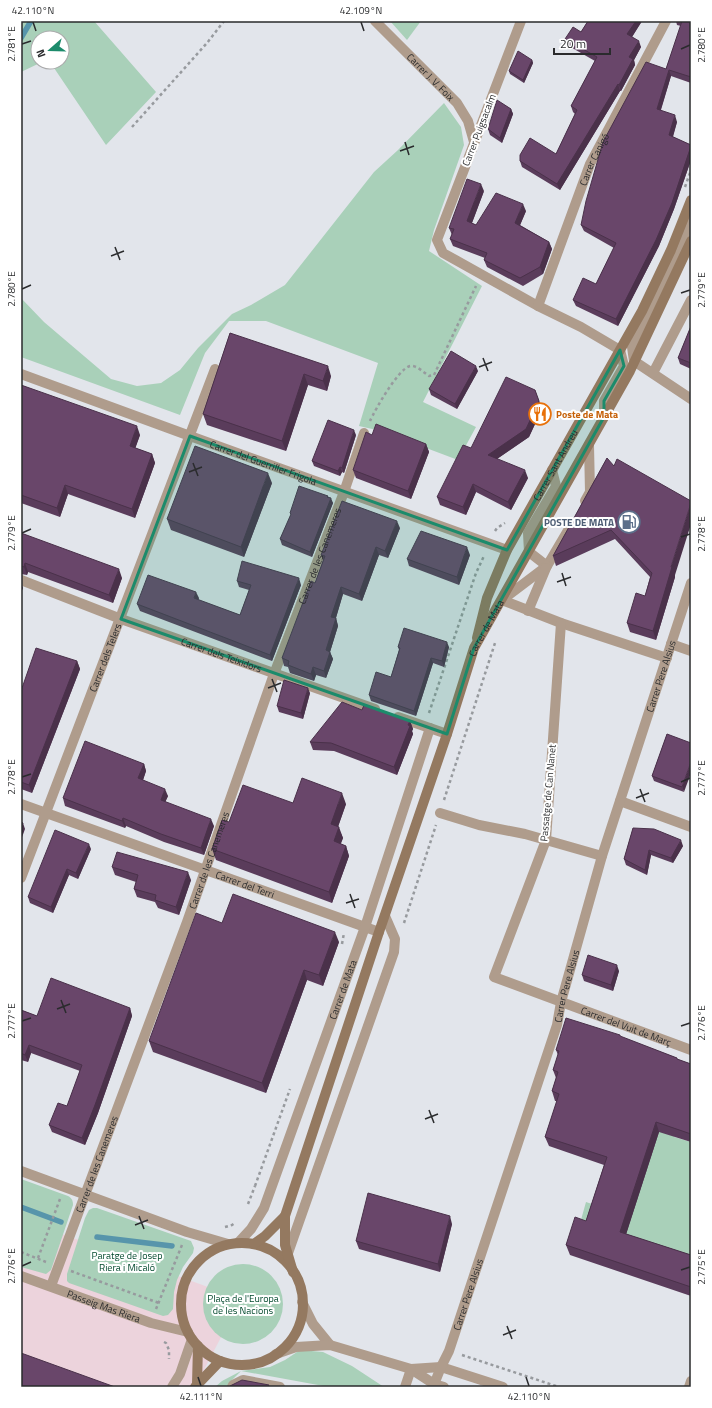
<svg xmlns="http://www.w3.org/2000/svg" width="712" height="1408" font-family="'Titillium Web',sans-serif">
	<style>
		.commercial { fill: #ecd3dc }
		.green { fill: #a9d0b9 }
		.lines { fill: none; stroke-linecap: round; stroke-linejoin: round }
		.stream { stroke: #5795ab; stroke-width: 5.5 }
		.path { stroke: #979a9e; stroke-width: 2.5; stroke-dasharray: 3 3; stroke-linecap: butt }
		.service { stroke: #af9c8c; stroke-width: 10 }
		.pedestrian { stroke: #af9c8c; stroke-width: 10 }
		.minor { stroke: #af9c8c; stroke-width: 10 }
		.secondary { stroke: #947960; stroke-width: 10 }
		.wall { fill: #5a3c5b }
		.shaded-wall { fill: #4a314a }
		.building { fill: #69466a; stroke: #4a314a }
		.marked { fill: #1c8b6b; fill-opacity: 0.2; stroke: #1c8b6b; stroke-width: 3; stroke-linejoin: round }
		.ticks { fill: none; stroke: #2a2b2d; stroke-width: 1.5 }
		.labels { text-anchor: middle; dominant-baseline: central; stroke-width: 4; stroke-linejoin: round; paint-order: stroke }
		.street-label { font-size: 10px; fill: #2a2b2d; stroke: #fff }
		.food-label { font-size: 10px; font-weight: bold; fill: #c56008; stroke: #fff; text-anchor: start }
		.service-label { font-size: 10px; font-weight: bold; fill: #4e5e75; stroke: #fff; text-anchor: end }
		.park-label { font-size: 10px; fill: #02492d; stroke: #fff }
		.neatline { fill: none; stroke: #2a2b2d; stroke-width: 1.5 }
		.ticks-label { font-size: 10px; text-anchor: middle; fill: #2a2b2d }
	</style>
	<rect width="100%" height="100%" fill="#e2e5eb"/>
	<polygon class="commercial" points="21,1219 241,1299 195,1387 21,1387"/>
	<g class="green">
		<polygon points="21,21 94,21 156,92 106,145 50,62 62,62 62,38 38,38 38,62 42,62 21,72"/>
		<polygon points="390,21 421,21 407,40"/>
		<polygon points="444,103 461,127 464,145 434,230 429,251 482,286 423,402 476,427 458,460 381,431 359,426 378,363 266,321 229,321 205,353 180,415 21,357 21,298 44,322 111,379 137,386 161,383 180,370 198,348 232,314 251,305 285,285 374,172 398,150"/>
		<polygon points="680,1067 674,1137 691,1142 691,1263 579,1227 586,1202 631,1217"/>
		<path d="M21 1179 68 1196C72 1198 73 1201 73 1205L51 1270 46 1274 21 1267Z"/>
		<polygon points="93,1208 97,1208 191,1241 194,1248 193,1253 183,1267 177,1280 174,1292 173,1309 168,1315 163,1316 69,1283 67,1281 67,1274 85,1218 89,1210"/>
		<circle cx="243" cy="1304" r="40"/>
		<polygon points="300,1350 323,1352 352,1366 384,1387 329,1387 241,1371 232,1380 229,1387 215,1387 222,1381 241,1371 270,1367 285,1360"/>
	</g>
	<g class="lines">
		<g class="stream">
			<polyline points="21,38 31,21"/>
			<polyline points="21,1207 61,1222"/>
			<polyline points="97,1237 172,1246"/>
		</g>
		<g class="path">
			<polyline points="132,127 207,43 224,21"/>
			<polyline points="685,187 691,170"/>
			<path d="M370 421C375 410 398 369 410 366 417 365 424 373 429 376L434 375 476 286"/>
			<polyline points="495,531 497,528 505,523"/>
			<polyline points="429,713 476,573 484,556"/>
			<polyline points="444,800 495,643"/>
			<polyline points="404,923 436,825"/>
			<polyline points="342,944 344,933"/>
			<polyline points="255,1186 290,1089"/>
			<polyline points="248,1204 255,1186"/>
			<polyline points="225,1227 232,1225 235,1223"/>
			<polyline points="21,1252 46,1262"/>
			<polyline points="38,1258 60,1199"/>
			<polyline points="71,1271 159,1303"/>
			<polyline points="156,1309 182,1245"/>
			<polyline points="164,1342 166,1343 169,1350 169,1359"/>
			<polyline points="462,1355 559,1387"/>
		</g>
		<g class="service">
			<polyline points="585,501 590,492 589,445"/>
			<polyline points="529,552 547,566 570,527"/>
			<polyline points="502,600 547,566"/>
			<polyline points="528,611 546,568"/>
		</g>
		<polyline class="pedestrian" points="440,813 479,825 525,834 546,840"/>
		<g class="minor">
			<path id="s1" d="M375 21 457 103 468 121 474 142"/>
			<polyline points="521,21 437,240 443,253 538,306 581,327 620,350 624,366 604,401 604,417"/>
			<polyline points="686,214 686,233 632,347 634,361 691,399"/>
			<path id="s2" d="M538 306 590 164 666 21"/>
			<polyline points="653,373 691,300"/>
			<path id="s3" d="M21 374 190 436 507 550"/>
			<polyline points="529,552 528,533 556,486 552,470"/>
			<path id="s4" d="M21 580 121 619 375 709"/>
			<polyline points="502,600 561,623 667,658"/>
			<path id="s5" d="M561 623 546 840 494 977 691 1050"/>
			<polyline points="671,644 691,651"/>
			<polyline points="398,717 447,734"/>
			<polyline points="620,801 691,827"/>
			<path id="s6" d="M21 804 379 932"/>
			<polyline points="546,840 602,856"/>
			<path id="s7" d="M21 878 215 369"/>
			<polyline points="21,1171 187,1232 228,1244"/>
			<path id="s8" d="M238 1243 251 1229 264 1208 365 927 430 728"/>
			<polyline points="288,1253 394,952 395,939 385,916"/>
			<path id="s9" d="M21 1276 151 1323 188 1332"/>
			<path id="s10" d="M51 1286 187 922 274 674 344 492 364 433"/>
			<polyline points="302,1302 313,1324 330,1345"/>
			<polyline points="276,1354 296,1347 330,1345 411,1369 434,1384 444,1387"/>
			<polyline points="411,1369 441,1367 503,1387"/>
			<polyline points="172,1387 180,1374 192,1339"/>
			<polyline points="232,1387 233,1385 243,1380 280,1387"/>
			<polyline points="405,1387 411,1369"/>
			<path id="s11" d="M433 1387 441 1367 449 1351 557 1025 561 1002 602 856 691 583"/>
			<polyline points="689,1387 691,1381"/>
		</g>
		<g class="secondary">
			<path id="s12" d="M477 638 487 598 507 550 642 311 671 250 691 200"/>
			<circle cx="242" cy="1304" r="61"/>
			<polyline points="254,1244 265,1236 285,1216"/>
			<path id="s13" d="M293 1272 285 1245V1216L379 932 447 734 474 648 630 371 691 241"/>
			<polyline points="197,1384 198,1346"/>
			<polyline points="195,1387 220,1361"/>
		</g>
	</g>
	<g class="wall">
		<polygon points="588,21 642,21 632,37 641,47 634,60 635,65 621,91 620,91 560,190 522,167 520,161 556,154 575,114 573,112 571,106 595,61 567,45 565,39 581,32"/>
		<polygon points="676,21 691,21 691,83 671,76 661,110 677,122 673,137 691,145 691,160 674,209 659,246 618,326 576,306 573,300 596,284 614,248 584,231 581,225 666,69 681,26 677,25"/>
		<polygon points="532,60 533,63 524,83 510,74 509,71"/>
		<polygon points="511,109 513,114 502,143 490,135 488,129"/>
		<polygon points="484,191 472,223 476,225 526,211 520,225 549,242 552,249 543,274 523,286 487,267 484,260 485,258 453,246 450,239 452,235 449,228"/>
		<polygon points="691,326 691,369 680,364 678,358"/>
		<polygon points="230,333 331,376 327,391 308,385 286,451 207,425 203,414"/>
		<polygon points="478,371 457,409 431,395 429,389"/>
		<polygon points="21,385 140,435 135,448 152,454 155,463 135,518 68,494 60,517 21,503"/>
		<polygon points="535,390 542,409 529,437 497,459 528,478 511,510 476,492 466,515 440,505 437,497 471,448"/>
		<polygon points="356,435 344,473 342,472 340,476 314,466 312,461"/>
		<polygon points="372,435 426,444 429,452 411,499 356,478 353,470"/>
		<polygon points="607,458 675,577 656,640 630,632 627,623 645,596 650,577 615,539 556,566 553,556"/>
		<polygon points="272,483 244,557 171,530 167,519"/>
		<polygon points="328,497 333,503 312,557 282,545 280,539 291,515 290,513"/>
		<polygon points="400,528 388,558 379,555 362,601 343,594 336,618 338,626 330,652 333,659 326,678 316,675 314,681 290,673 288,667 284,666 282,658 315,583 323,560 321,555"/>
		<polygon points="21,533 122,578 113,603 28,572 27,575 21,574"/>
		<polygon points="470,555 459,585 409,566 407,559"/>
		<polygon points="237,581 301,585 272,661 140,611 137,604 199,598 198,600 240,615 249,590 239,587"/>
		<polygon points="398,647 449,647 444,667 433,663 416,716 371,701 369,695 391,677 399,650"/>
		<polygon points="77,661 80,669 32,793 21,789 21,691"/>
		<polygon points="310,693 303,719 279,712 277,706"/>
		<polygon points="362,710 410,721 413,729 412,731 413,734 397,775 334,751 313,750 310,742"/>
		<polygon points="667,734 684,792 654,781 652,776"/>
		<polygon points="144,764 146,771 143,780 168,796 165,802 214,826 204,855 164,842 126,826 125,828 65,806 63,798"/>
		<polygon points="293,803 346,804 338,827 343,838 340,844 346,846 349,856 332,903 216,860 212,849 229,822"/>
		<polygon points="633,828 683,846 673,863 651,855 647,875 626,865 624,859"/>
		<polygon points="91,849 78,879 69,875 53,913 30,903 28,897"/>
		<polygon points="112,867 191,880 179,915 158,908 155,902 137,897 134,889 136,882 115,875"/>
		<polygon points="222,923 339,942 323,986 307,980 266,1093 153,1052 149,1041"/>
		<polygon points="619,971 613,991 584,981 582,975"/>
		<polygon points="130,1008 132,1016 98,1113 85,1145 52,1132 49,1125 67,1106 80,1071 31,1053 28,1062 21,1060 21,1010 37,1016"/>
		<polygon points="621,1037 677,1058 677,1059 691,1064 691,1142 659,1132 626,1234 691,1255 691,1296 570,1255 566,1245 586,1221 604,1165 549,1146 545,1137 557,1101 555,1101 552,1091 556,1078 553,1070 558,1055 556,1050"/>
		<polygon points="452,1224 440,1272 359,1249 356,1241"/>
	</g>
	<g class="shaded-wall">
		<polygon points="636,21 642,21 630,40 627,34"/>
		<polygon points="639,41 641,47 634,60 635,65 621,91 619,85 629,57"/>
		<polygon points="532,60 533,63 524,83 523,80"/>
		<polygon points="669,70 671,76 659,115 657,109"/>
		<polygon points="618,84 620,91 560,190 557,184"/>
		<polygon points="511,109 513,114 502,143 500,138"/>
		<polygon points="675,115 677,122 671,142 669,135"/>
		<polygon points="691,146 691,160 674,209 659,246 618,326 616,319"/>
		<polygon points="481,184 484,191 470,228 467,221"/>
		<polygon points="523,204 526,211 518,230 515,223"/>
		<polygon points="549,242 552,249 543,274 540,267"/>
		<polygon points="328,366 331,376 327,391 323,381"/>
		<polygon points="476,366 478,371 457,409 455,404"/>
		<polygon points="304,374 308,385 286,451 282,441"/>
		<polygon points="539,401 542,409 529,437 491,463 488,455"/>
		<polygon points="137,426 140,435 133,455 130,446"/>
		<polygon points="354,430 356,435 344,473 342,468"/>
		<polygon points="426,444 429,452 411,499 408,491"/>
		<polygon points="152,454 155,463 135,518 132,509"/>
		<polygon points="340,467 342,472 340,476 338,471"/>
		<polygon points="525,470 528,478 511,510 508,502"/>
		<polygon points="268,473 272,483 244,557 241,547"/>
		<polygon points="473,484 476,492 466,515 463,507"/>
		<polygon points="65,485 68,494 60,517 57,508"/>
		<polygon points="328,496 330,501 331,498 333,503 312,557 310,552"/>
		<polygon points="691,503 691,524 675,575 675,577 656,640 653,631 671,567"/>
		<polygon points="397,521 400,528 388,558 385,551"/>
		<polygon points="376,547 379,555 362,601 359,594"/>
		<polygon points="467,547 470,555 459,585 457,577"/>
		<polygon points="25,563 28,572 27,575 24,567"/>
		<polygon points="119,569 122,578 113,603 109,595"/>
		<polygon points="299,578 301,585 272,661 270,655"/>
		<polygon points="21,583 23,588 21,593"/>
		<polygon points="341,587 343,594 334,624 331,617"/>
		<polygon points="196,592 199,598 196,605 194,598"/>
		<polygon points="336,618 338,626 330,652 333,659 326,678 324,671 326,650"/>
		<polygon points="447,642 449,647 444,667 442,661"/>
		<polygon points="431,658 433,663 416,716 414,711"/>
		<polygon points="77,661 80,669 32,793 29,785"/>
		<polygon points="313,667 316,675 314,681 311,674"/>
		<polygon points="308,688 310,693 303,719 301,713"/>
		<polygon points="410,721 413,729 412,731 413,734 397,775 394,767"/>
		<polygon points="691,762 691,773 684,792 682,787"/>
		<polygon points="144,764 146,771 141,786 138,778"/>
		<polygon points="165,789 168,796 163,807 161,800"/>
		<polygon points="342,793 346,804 335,835 331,824"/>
		<polygon points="123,818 126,826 125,828 122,821"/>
		<polygon points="211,819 214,826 204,855 201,848"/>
		<polygon points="23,823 25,829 21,840 21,829"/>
		<polygon points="339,827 343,838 338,852 334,841"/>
		<polygon points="681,840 683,846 673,863 671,858"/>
		<polygon points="89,844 91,849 78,879 76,873"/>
		<polygon points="346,846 349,856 332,903 329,892"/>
		<polygon points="649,850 651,855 647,875 645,870"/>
		<polygon points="67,869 69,875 53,913 51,907"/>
		<polygon points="188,872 191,880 179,915 176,907"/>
		<polygon points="335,932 339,942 323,986 319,975"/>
		<polygon points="617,965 619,971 613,991 611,985"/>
		<polygon points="304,970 307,980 266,1093 262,1083"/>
		<polygon points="130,1008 132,1016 98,1113 85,1145 82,1138"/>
		<polygon points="29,1045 31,1053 28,1062 25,1055"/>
		<polygon points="656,1122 659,1132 624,1241 620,1232"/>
		<polygon points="450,1216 452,1224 440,1272 438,1264"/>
	</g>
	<g class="building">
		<polygon points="588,21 636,21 627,34 639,41 629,57 633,59 619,85 618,84 557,184 520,161 520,155 530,138 556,154 577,110 571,106 597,57 565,39 573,27 581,32"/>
		<polygon points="682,21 691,21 691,77 669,70 657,109 675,115 669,135 691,145 691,146 672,203 656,240 616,319 573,300 583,278 596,284 616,243 581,225 586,201 603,142 646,62 666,69"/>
		<polygon points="518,51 532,60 523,80 509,71"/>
		<polygon points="497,100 511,109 500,138 488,129"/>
		<polygon points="467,179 481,184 467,221 476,225 496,193 523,204 515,223 549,242 540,267 520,278 484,260 487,253 450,239 454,229 449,228"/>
		<polygon points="691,326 691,363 678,358"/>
		<polygon points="230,333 328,366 323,381 304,374 282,441 203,414"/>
		<polygon points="451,351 476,366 455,404 429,389"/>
		<polygon points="506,377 535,390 539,401 526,429 488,455 525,470 508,502 473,484 463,507 437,497 463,445 471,448"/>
		<polygon points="21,385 137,426 130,446 152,454 132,509 65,485 57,508 21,495"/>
		<polygon points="328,420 354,430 342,468 340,467 338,471 312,461"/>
		<polygon points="376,424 426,444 408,491 353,470 366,432 372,435"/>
		<polygon points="195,446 268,473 241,547 167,519"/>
		<polygon points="607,458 614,466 617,459 691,501 691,503 671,567 672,567 653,631 627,623 636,593 645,596 652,573 611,530 553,556"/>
		<polygon points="299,486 328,496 327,497 331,498 310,552 280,539 291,514 290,513"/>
		<polygon points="342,501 397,521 385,551 376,547 359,594 341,587 331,617 336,618 326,650 330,652 324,671 313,667 311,674 288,665 289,661 282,658 311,581 315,583 325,556 321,555"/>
		<polygon points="421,531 467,547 457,577 407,559"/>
		<polygon points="21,533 119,569 109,595 25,563 24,567 21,566"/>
		<polygon points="242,561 299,578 270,655 137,604 148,575 196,592 194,598 240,615 251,585 237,581"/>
		<polygon points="404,628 447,642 442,661 431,658 414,711 369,695 376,672 391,677 400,648 398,647"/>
		<polygon points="36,648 77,661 29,785 21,782 21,691"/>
		<polygon points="284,680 308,688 301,713 277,706"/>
		<polygon points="342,702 362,710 364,705 410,721 408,725 410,726 394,767 331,743 310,742"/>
		<polygon points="667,734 691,743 691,762 682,787 652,776"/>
		<polygon points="85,741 144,764 138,778 165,789 161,800 211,819 201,848 161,834 123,818 122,821 63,798"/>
		<polygon points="302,778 342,793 331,824 339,827 334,841 346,846 329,892 212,849 222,820 229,822 243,785 293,803"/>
		<polygon points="21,822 23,823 21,829"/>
		<polygon points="633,828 654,829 681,840 671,858 649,850 645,870 624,859"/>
		<polygon points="55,830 89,844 76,873 67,869 51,907 28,897"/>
		<polygon points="117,852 188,872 176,907 155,900 156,895 134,889 138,875 112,867"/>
		<polygon points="233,894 335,932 319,975 304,970 262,1083 149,1041 196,913 222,923"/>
		<polygon points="588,955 617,965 611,985 582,975"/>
		<polygon points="51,978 130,1008 95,1105 82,1138 49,1125 58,1103 67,1106 82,1065 29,1045 25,1055 21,1053 21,1010 37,1016"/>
		<polygon points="566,1018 620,1035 620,1036 677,1058 677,1059 691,1064 691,1134 656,1122 620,1232 691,1255 691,1287 566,1245 575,1217 586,1221 607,1157 545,1137 559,1094 552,1091 558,1072 553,1070 559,1051 556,1050"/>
		<polygon points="368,1193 450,1216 438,1264 356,1241"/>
		<polygon points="21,1353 115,1387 21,1387"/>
		<polygon points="242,1380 269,1385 268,1387 230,1387 230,1386"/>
	</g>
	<path class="marked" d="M620 350 624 366 604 401V417L474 648 447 734 121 619 190 436 507 550Z"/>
	<path class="ticks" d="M33 22 36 31M361 22 364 31M22 44 31 41M681 49 690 45M405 142 409 155M400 151 414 146M115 247 120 260M111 256 124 251M22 289 31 285M681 293 690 290M483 358 488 371M479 367 492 362M193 463 198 476M189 472 202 467M22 533 31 529M681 537 690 534M562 573 566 586M557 582 571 577M272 679 277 692M268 688 281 683M22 777 31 774M681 782 690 778M640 789 645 802M636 798 649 793M350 894 355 908M346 903 359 899M61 1000 66 1013M57 1009 70 1004M22 1021 31 1018M681 1026 690 1023M429 1110 434 1123M425 1119 438 1114M139 1216 144 1229M135 1225 148 1220M22 1266 31 1262M681 1270 690 1267M507 1326 512 1339M503 1335 516 1330M198 1377 201 1386M526 1377 529 1386"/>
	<defs>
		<g id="restaurant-ring" transform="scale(1.15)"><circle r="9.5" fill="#fff" stroke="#e8710a" stroke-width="1.5"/><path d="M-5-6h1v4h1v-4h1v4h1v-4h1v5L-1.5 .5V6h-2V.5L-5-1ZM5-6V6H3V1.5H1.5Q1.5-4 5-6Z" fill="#e8710a"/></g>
		<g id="fuel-ring" transform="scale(1.15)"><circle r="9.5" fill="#fff" stroke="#5c6f8a" stroke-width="1.5"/><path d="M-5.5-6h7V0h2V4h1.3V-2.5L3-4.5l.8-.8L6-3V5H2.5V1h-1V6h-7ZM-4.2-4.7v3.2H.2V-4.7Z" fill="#5c6f8a"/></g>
	</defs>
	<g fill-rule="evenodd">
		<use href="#restaurant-ring" x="540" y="414"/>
		<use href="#fuel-ring" x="629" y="522"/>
	</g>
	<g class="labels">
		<g class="street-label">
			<text stroke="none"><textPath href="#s1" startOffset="79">Carrer J. V. Foix</textPath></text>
			<text transform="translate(479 130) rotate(-69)">Carrer Puigsacalm</text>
			<text stroke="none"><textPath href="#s2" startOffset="157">Carrer Canigó</textPath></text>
			<text stroke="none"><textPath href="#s3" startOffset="258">Carrer del Guerriller Frigola</textPath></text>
			<text stroke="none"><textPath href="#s12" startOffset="191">Carrer Sant Andreu</textPath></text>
			<text stroke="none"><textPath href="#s10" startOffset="778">Carrer de les Canemeres</textPath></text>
			<text stroke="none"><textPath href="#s13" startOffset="679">Carrer de Mata</textPath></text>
			<text stroke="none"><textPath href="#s4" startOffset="214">Carrer dels Teixidors</textPath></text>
			<text stroke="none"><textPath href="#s7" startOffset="236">Carrer dels Telers</textPath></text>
			<text stroke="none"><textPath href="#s11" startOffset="747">Carrer Pere Alsius</textPath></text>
			<text transform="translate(548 793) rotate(-85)">Passatge de Can Nanet</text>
			<text stroke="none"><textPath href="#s10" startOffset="454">Carrer de les Canemeres</textPath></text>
			<text stroke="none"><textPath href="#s6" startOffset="238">Carrer del Terri</textPath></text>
			<text stroke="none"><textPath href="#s11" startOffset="423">Carrer Pere Alsius</textPath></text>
			<text stroke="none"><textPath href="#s8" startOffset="276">Carrer de Mata</textPath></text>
			<text stroke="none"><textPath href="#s5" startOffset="505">Carrer del Vuit de Març</textPath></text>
			<text stroke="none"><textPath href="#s10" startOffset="130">Carrer de les Canemeres</textPath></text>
			<text stroke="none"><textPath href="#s11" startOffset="99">Carrer Pere Alsius</textPath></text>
			<text stroke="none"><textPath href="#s9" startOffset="88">Passeig Mas Riera</textPath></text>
		</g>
		<g class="food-label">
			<text x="556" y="414">Poste de Mata</text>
		</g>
		<g class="service-label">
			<text x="614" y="522">POSTE DE MATA</text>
		</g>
		<g class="park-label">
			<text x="127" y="1255">Paratge de Josep<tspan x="127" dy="12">Riera i Micaló</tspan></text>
			<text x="243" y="1298">Plaça de l'Europa<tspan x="243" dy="12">de les Nacions</tspan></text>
		</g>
	</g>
	<rect width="712" height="1408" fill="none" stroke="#ffffff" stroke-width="44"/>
	<g transform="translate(50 50) rotate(250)"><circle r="19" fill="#ffffff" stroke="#aaaaab"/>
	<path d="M0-3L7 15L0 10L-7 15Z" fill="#1c8b6b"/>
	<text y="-6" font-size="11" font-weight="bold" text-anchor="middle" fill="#2a2b2d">N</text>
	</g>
	<path d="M554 48v6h56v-6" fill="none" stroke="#2a2b2d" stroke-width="2"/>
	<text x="560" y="48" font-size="12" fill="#2a2b2d" stroke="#ffffff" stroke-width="3" paint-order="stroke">20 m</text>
	<rect x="22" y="22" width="668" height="1364" class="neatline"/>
	<g class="ticks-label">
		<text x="33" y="14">42.110°N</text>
		<text x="361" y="14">42.109°N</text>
		<text transform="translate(11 44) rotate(-90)" y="4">2.781°E</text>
		<text transform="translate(701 45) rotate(-90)" y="4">2.780°E</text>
		<text transform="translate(11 289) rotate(-90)" y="4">2.780°E</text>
		<text transform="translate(701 290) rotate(-90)" y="4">2.779°E</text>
		<text transform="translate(11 533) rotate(-90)" y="4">2.779°E</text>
		<text transform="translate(701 534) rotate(-90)" y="4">2.778°E</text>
		<text transform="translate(11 777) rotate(-90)" y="4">2.778°E</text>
		<text transform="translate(701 778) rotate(-90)" y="4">2.777°E</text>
		<text transform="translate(11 1021) rotate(-90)" y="4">2.777°E</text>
		<text transform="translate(701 1023) rotate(-90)" y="4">2.776°E</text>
		<text transform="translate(11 1266) rotate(-90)" y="4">2.776°E</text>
		<text transform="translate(701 1267) rotate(-90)" y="4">2.775°E</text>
		<text x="201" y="1400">42.111°N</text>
		<text x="529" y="1400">42.110°N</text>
	</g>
</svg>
